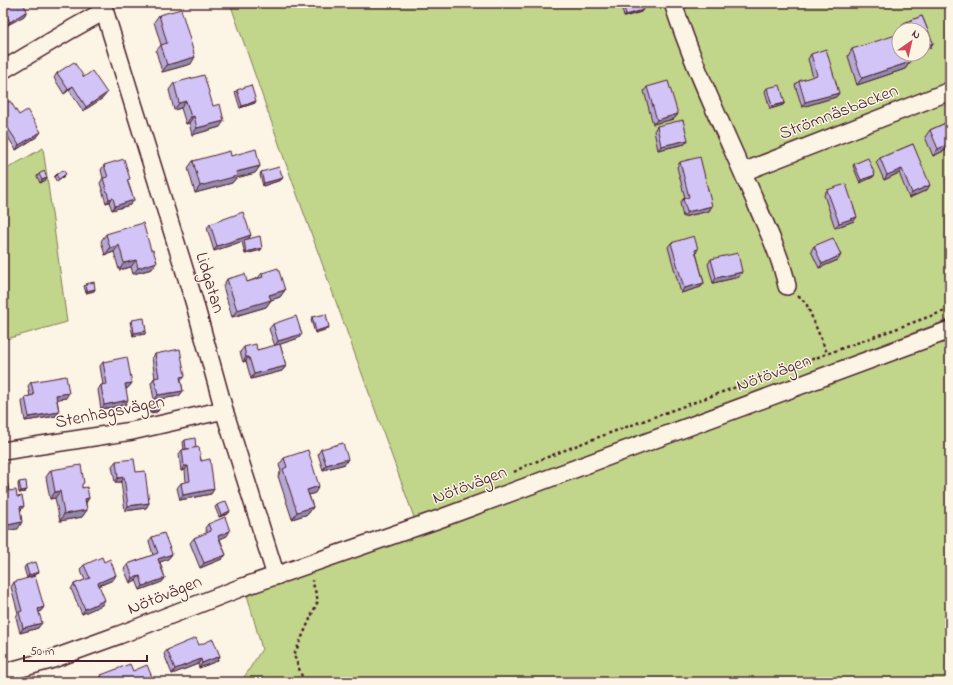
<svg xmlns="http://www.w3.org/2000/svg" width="953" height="685" font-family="'Indie Flower',sans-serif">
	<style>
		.green { fill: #c1d58b; stroke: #867a5b; fill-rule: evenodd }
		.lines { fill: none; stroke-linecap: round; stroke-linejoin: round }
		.street-casing { stroke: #4a1f2b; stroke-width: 20 }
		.path { stroke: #4a1f2b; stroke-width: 2.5; stroke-dasharray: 3 3; stroke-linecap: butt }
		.street { stroke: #fcf5e5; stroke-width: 17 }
		.wall { fill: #b5a9d4; stroke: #4a1f2b }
		.shaded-wall { fill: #9389ac; stroke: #4a1f2b }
		.building { fill: #d2c4f6; stroke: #4a1f2b }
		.labels { text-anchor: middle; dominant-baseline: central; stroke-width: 3; stroke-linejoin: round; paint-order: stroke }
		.street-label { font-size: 18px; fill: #4a1f2b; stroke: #fcf5e5 }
	</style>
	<rect width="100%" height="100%" fill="#fcf5e5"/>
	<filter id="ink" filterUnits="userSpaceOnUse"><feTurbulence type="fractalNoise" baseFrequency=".025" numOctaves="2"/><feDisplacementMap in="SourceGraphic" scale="8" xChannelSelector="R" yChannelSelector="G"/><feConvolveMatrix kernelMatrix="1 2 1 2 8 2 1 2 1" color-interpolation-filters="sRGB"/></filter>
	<g filter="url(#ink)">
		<g class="green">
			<path d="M230 3H950V319L415 520 285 161ZM899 30H923V54H899Z"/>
			<polygon points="43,148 67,322 3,340 3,171"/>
			<polygon points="950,338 950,682 241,682 262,649 244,584"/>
		</g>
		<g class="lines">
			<g class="street-casing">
				<g id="street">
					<polyline points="102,3 194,301 224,410 276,576"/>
					<path d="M673 3C695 72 728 137 756 203 768 231 781 257 787 286"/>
					<polyline points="3,70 72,29 104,11"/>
					<polyline points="743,172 950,91"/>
					<polyline points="3,451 132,431 224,410"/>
					<polyline points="3,673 50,660 119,635 240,588 439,519 950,330"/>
				</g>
			</g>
			<g class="path">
				<polyline points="798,296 806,303 827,353"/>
				<polyline points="514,472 525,466 588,441 950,309"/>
				<polyline points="304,682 294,655 318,601 312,580"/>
			</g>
			<use href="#street" class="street"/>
		</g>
		<g class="wall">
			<polygon points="3,3 27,11 24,16 6,26 3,20"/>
			<polygon points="623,3 643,10 641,12 624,17 621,5"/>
			<polygon points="159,15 191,64 162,72 156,51 161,45 154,22"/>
			<polygon points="922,16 933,43 930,48 923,50 923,30 902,30 901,28 904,23"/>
			<polygon points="852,49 910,62 905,69 857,85 848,56"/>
			<polygon points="811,54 839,93 836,97 802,107 795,85 799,81 813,77 808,59"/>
			<polygon points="57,73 84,77 103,98 83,111 69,90 64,94 54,78"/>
			<polygon points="174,83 213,106 220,127 192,135 189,123 186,124 181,108 174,110 169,90"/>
			<polygon points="647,87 678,114 674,119 653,124 644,91"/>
			<polygon points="767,88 783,105 770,109 765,91"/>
			<polygon points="237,90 255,103 240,108 235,92"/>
			<polygon points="3,105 19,115 38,136 16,150 3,129"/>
			<polygon points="950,121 950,148 933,156 925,137 930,130"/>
			<polygon points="657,126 688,140 685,144 658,150 654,131"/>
			<polygon points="913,144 927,190 909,198 899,173 884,180 876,162 880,158"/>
			<polygon points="231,156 260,166 255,173 236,178 232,183 195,193 188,168 193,161"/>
			<polygon points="680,162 712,206 709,211 683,217 680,203 683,199 685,198 677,167"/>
			<polygon points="854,164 875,175 873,177 860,183 853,166"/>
			<polygon points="104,165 128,182 134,200 130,205 112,210 109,202 106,203 100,183 103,178 101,170"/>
			<polygon points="261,172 283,178 281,180 263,186 260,175"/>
			<polygon points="39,174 47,178 46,180 40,183 37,176"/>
			<polygon points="56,175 64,176 57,182 54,177"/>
			<polygon points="827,190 854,221 835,228 824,195"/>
			<polygon points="210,224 251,235 248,239 262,248 261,250 245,254 242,242 243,241 214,251 207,228"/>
			<polygon points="106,234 152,269 133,274 131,267 119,270 114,252 105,255 101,241"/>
			<polygon points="671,243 698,249 696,253 704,283 701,287 681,293 668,247"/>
			<polygon points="814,246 838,260 819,268 811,251"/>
			<polygon points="711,259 739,277 713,283 708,264"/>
			<polygon points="262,273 285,290 280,297 271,300 266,307 232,317 223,286 227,279 247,282 258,278"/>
			<polygon points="86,284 95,289 94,291 86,293 84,286"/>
			<polygon points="312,317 328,329 315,333 311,320"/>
			<polygon points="132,320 145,334 133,336 130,322"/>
			<polygon points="273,324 299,338 280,344 286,366 282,371 251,379 246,361 243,362 240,352 244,347 257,350 275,346 269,329"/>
			<polygon points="155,354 185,376 182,380 181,381 183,391 179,396 154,400 151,383 154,378 155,378 152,358"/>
			<polygon points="103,362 132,383 128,388 126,388 125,405 101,409 98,390 101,385 103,385 100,366"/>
			<polygon points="31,382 66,398 57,399 59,412 56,416 25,421 22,402 25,397 30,396 28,386"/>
			<polygon points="151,406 157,412 150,413 149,408"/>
			<polygon points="185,440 196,448 214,489 211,494 180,500 177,488 181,483 186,482 185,470 181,471 179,454 182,450 184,450 183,442"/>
			<polygon points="321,449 345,464 323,470 318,454"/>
			<polygon points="284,458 315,493 309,495 313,507 308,514 292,519 278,476 281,471 279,465"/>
			<polygon points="116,461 136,472 149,503 146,508 125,511 121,482 115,482 112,466"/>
			<polygon points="51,470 82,486 82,488 89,498 86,503 87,510 82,517 60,521 55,498 50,499 46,477"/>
			<polygon points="19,482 27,490 25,492 19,493 18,484"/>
			<polygon points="217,505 230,511 228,514 219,517 215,507"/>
			<polygon points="208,524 227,536 220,539 226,555 222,559 200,568 190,543 194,538 207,533 205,528"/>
			<polygon points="152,537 172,554 168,559 160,562 165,578 162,582 140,590 136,580 130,583 124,569 128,564 153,555 149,541"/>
			<polygon points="104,562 116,575 113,580 99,586 102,605 82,614 71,589 74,584 85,580 80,569 84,565"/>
			<polygon points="26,565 39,572 37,574 27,578 24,568"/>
			<polygon points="14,582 44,607 40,612 39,612 38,628 20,633 16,617 18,613 11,587"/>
			<polygon points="199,645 220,656 217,661 199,668 198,664 172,674 164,654 167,650"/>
			<polygon points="133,671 154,682 98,682 98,680 101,675"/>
		</g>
		<g class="shaded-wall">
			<polygon points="643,10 641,12 624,17 626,15"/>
			<polygon points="27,11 24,16 6,26 10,22"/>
			<polygon points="933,43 930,48 923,50 923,47"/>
			<polygon points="195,57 191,64 162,72 167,65"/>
			<polygon points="910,62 905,69 857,85 862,78"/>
			<polygon points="73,86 69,90 64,94 68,89"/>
			<polygon points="107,93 103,98 83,111 86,107"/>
			<polygon points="839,93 836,97 802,107 805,102"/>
			<polygon points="186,101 181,108 174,110 179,103"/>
			<polygon points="256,101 255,103 240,108 242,106"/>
			<polygon points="785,103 783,105 770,109 772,106"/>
			<polygon points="678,114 674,119 653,124 657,120"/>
			<polygon points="194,116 189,123 186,124 191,117"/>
			<polygon points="224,121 220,127 192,135 197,128"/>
			<polygon points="41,132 38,136 16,150 19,145"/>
			<polygon points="688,140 685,144 658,150 661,146"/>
			<polygon points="950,143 950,148 933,156 938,149"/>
			<polygon points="260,166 255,173 236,178 232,183 195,193 200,186 236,172"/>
			<polygon points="902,169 899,173 884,180 887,175"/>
			<polygon points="66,174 64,176 57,182 59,179"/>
			<polygon points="875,175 873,177 860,183 861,180"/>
			<polygon points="47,178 46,180 40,183 42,180"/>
			<polygon points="283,178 281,180 263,186 264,183"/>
			<polygon points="930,185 927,190 909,198 912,193"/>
			<polygon points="113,198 109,202 106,203 109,199"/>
			<polygon points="134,200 130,205 112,210 115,206"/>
			<polygon points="712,206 709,211 683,217 687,212"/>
			<polygon points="857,217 854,221 835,228 839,223"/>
			<polygon points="251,235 248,239 244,240 243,241 214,251 217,246"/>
			<polygon points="119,245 114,252 105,255 110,248"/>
			<polygon points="262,248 261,250 245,254 246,252"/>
			<polygon points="841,255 838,260 819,268 822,264"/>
			<polygon points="136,260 131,267 119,270 124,263"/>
			<polygon points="157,262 152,269 133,274 138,268"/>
			<polygon points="742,272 739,277 713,283 716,278"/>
			<polygon points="704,283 701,287 681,293 684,288"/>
			<polygon points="95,289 94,291 86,293 87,291"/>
			<polygon points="285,290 280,297 271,300 266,307 232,317 237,310 269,295"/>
			<polygon points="329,327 328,329 315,333 316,331"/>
			<polygon points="146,331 145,334 133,336 134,333"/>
			<polygon points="302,334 299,338 275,346 278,341"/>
			<polygon points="246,357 249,357 246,361 243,362"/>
			<polygon points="286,366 282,371 251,379 254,374"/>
			<polygon points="185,376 182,380 177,381 180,377"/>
			<polygon points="132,383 128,388 122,389 125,384"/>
			<polygon points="183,391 179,396 154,400 158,395"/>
			<polygon points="69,393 66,398 53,400 56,395"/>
			<polygon points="128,400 125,405 101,409 104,405"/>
			<polygon points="159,410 157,412 150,413 151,411"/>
			<polygon points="59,412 56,416 25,421 29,417"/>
			<polygon points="348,459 345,464 323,470 326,465"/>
			<polygon points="184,466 188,466 185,470 181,471"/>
			<polygon points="124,477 121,482 115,482 118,478"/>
			<polygon points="319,486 315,493 303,497 307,490"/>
			<polygon points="214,489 211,494 180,500 183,495"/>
			<polygon points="27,490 25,492 19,493 21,491"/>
			<polygon points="60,491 55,498 50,499 55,492"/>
			<polygon points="89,498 84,505 85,499"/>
			<polygon points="149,503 146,508 125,511 128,506"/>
			<polygon points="24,506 19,513 20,507"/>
			<polygon points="313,507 308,514 292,519 297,512"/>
			<polygon points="87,510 82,517 60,521 64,514"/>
			<polygon points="230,511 228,514 219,517 221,515"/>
			<polygon points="22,522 18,529 3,531 3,526"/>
			<polygon points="230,531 227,536 215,541 218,536"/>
			<polygon points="172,554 168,559 155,564 158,559"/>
			<polygon points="226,555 222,559 200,568 204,563"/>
			<polygon points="39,572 37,574 27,578 29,575"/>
			<polygon points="116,575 113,580 95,587 98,583"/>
			<polygon points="140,576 136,580 130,583 133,578"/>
			<polygon points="165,578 162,582 140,590 143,586"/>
			<polygon points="105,600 102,605 82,614 85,609"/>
			<polygon points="44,607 40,612 34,613 38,609"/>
			<polygon points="42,623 38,628 20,633 23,628"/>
			<polygon points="220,656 217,661 199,668 202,663"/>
			<polygon points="201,659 198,664 172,674 175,669"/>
		</g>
		<g class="building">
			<polygon points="3,3 23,3 27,11 10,22 3,10"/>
			<polygon points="623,3 641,3 643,10 626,15"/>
			<polygon points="181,9 195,57 167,65 161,45 167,43 159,15"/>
			<polygon points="922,16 933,43 923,47 923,30 907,30 904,23"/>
			<polygon points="899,34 899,54 907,54 910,62 862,78 852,49"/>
			<polygon points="826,49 839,93 805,102 799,81 817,75 811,54"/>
			<polygon points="74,62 84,77 92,71 107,93 86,107 73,86 68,89 57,73"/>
			<polygon points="204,75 213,106 220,104 224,121 197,128 194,116 191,117 186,101 179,103 174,83"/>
			<polygon points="668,81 678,114 657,120 647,87"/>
			<polygon points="251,85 256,101 242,106 237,90"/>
			<polygon points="780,85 785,103 772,106 767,88"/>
			<polygon points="10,101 19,115 27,110 41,132 19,145 6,125 3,127 3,105"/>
			<polygon points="683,120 688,140 661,146 657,126"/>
			<polygon points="950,121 950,143 938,149 930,130"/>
			<polygon points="913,144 930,185 912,193 902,169 887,175 880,158"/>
			<polygon points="256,149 260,166 236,172 237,176 200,186 193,161 230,151 231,156"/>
			<polygon points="700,157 712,206 687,212 683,199 689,197 680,162"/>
			<polygon points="868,158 875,175 861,180 854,164"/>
			<polygon points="124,159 130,179 127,180 134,200 115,206 113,198 109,199 103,178 108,177 104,165"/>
			<polygon points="279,167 283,178 264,183 261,172"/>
			<polygon points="63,170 66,174 59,179 56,175"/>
			<polygon points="44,171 47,178 42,180 39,174"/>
			<polygon points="846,184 857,217 839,223 827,190"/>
			<polygon points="243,212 251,235 217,246 210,224"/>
			<polygon points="143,223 151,250 153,250 157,262 138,268 136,260 124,263 119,245 110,248 106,234"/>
			<polygon points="260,236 262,248 246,252 244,240"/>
			<polygon points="694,236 698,249 695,250 704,283 684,288 671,243"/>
			<polygon points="833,238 841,255 822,264 814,246"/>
			<polygon points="738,253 742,272 716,278 711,259"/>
			<polygon points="278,268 285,290 269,295 271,300 237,310 227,279 245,274 247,282 263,277 262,273"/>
			<polygon points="94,282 95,289 87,291 86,284"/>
			<polygon points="326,314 329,327 316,331 312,317"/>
			<polygon points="296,316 302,334 278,341 273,324"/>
			<polygon points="144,318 146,331 134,333 132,320"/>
			<polygon points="256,344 257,350 280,344 286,366 254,374 249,357 246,357 244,347"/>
			<polygon points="180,349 185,376 180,377 183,391 158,395 154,378 159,377 155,354"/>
			<polygon points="127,357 132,383 125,384 128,400 104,405 101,385 107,384 103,362"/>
			<polygon points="66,376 69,393 56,395 59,412 29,417 25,397 34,395 31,382"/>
			<polygon points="158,405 159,410 151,411 151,406"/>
			<polygon points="195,438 196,448 186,449 185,440"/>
			<polygon points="343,443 348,459 326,465 321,449"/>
			<polygon points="199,447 201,461 210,459 214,489 183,495 181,483 190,481 188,466 184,466 182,450"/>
			<polygon points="308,450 319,486 307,490 313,507 297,512 283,469 287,467 284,458"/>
			<polygon points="134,459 136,472 145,471 149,503 128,506 124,477 118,478 116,461"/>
			<polygon points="81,465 84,483 82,484 82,488 87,487 89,498 85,499 87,510 64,514 60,491 55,492 51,470"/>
			<polygon points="3,476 6,476 9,491 16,490 17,497 22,496 24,506 20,507 22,522 3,526"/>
			<polygon points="26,481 27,490 21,491 19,482"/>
			<polygon points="226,501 230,511 221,515 217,505"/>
			<polygon points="225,517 230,531 218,536 226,555 204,563 194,538 211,531 208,524"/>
			<polygon points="164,533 172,554 158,559 165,578 143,586 140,576 133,578 128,564 158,553 152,537"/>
			<polygon points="102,557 104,562 110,559 116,575 98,583 105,600 85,609 74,584 90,578 84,565"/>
			<polygon points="36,562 39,572 29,575 26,565"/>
			<polygon points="35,576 44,607 38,609 42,623 23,628 19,612 22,611 14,582"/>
			<polygon points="196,638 199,645 213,639 220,656 202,663 201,659 175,669 167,650"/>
			<polygon points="130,664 133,671 147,665 154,682 103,682 101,675"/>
		</g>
	</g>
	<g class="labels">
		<g class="street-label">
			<text transform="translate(839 113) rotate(-21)">Strömnäsbacken</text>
			<text transform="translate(209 283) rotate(73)">Lidgatan</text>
			<text transform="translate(774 374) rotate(-20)">Nötövägen</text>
			<text transform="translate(110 413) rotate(-11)">Stenhagsvägen</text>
			<text transform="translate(470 486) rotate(-21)">Nötövägen</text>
			<text transform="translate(165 596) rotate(-22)">Nötövägen</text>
		</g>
	</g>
	<rect width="953" height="685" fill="none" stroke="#fcf5e5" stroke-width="16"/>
	<rect x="8" y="8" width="937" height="669" fill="none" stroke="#4a1f2b" stroke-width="1.5" filter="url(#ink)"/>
	<g transform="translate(911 42) rotate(34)"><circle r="19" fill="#fcf5e5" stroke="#b59f9b"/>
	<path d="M0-3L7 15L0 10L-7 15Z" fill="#d1495b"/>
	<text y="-6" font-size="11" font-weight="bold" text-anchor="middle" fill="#4a1f2b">N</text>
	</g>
	<path d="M24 655v6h123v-6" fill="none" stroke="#4a1f2b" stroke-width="2"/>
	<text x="30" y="655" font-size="12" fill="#4a1f2b" stroke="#fcf5e5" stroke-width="3" paint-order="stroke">50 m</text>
</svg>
